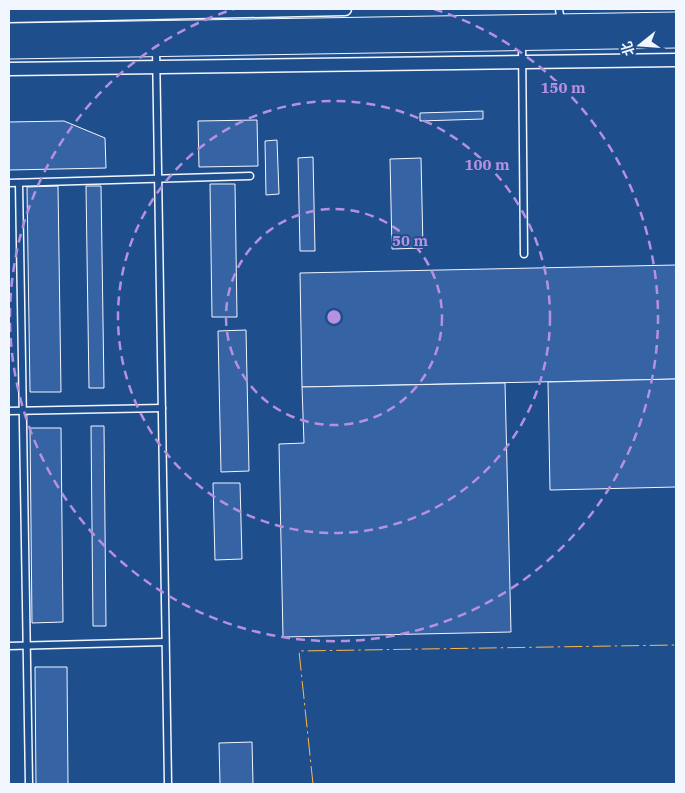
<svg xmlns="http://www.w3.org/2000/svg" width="685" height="793" font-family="'IBM Plex Serif','Noto Sans SC',serif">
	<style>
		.building { fill: #3563a3; stroke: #f2f6ff }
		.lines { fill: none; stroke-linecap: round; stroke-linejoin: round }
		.lane-casing { stroke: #f2f6ff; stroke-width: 9 }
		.street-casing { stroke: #f2f6ff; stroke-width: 15 }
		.secondary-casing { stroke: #f2f6ff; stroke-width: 21 }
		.lane { stroke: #1f4e8c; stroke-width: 6 }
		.street { stroke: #1f4e8c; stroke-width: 12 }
		.secondary { stroke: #1f4e8c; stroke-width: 19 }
		.power { stroke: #ffb74d; stroke-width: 1; stroke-dasharray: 18 4 2.5 4; stroke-linecap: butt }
		.ring { fill: none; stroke: #b691df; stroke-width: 2.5; stroke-dasharray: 9 6 }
		.centre { fill: #b691df; stroke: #1f4e8c; stroke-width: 2.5 }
		.ring-label { font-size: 15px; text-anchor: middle; font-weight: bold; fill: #b691df; stroke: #1f4e8c; stroke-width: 4; stroke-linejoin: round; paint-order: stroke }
	</style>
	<rect width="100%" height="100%" fill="#1f4e8c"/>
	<g class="building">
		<polygon points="483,111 483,119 420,121 420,113"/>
		<polygon points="257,120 258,166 199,167 198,121"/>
		<polygon points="64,121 105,138 106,168 9,170 9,122"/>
		<polygon points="277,140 279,194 266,195 265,141"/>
		<polygon points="313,157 315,251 300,251 298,158"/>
		<polygon points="421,158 423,248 392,249 390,159"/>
		<polygon points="210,184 235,184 237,317 212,317"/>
		<polygon points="58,186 61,392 30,392 27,187"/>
		<polygon points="86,186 101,186 104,388 89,388"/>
		<polygon points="676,265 676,379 302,387 300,273"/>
		<polygon points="246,330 249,471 221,472 218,331"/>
		<polygon points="676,379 676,487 550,490 548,382"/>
		<polygon points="505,383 511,632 283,637 279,444 304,443 302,387"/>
		<polygon points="91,426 104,426 106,626 93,626"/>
		<polygon points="30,428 61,428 63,622 32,623"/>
		<polygon points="213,483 240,483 242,559 215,560"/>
		<polygon points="35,667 67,667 68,784 36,784"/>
		<polygon points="252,742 253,784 220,784 219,743"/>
	</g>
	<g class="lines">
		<g class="lane-casing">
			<g id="lane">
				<polyline points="559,9 561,22"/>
				<polyline points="522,43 524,254"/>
				<polyline points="156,48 168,784"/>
				<polyline points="9,183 250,176"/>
				<polyline points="19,183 29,784"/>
				<polyline points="9,411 162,408"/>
				<polyline points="9,646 165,642"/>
			</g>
		</g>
		<g class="street-casing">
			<g id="street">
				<polyline points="9,16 345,9"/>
				<polyline points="9,69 676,60"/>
			</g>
		</g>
		<g class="secondary-casing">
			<g id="secondary">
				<polyline points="9,33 676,22"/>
				<polyline points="9,49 676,38"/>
			</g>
		</g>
		<use href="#lane" class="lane"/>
		<use href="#street" class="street"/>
		<use href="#secondary" class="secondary"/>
		<polyline class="power" points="313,784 299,651 676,645"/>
	</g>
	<g class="ring">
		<circle cx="334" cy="317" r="108"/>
		<circle cx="334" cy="317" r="216"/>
		<path d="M434 9A324 324 0 1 1 234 9"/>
	</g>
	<circle cx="334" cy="317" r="8" class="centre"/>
	<g class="ring-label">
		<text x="563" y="93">150 m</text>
		<text x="487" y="170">100 m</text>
		<text x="410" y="246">50 m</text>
	</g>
	<rect width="685" height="793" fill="none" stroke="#f2f6ff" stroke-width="20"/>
	<g transform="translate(640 45) rotate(253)" stroke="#1f4e8c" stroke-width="4" paint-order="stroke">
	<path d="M0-4L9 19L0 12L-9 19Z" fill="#f2f6ff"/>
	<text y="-8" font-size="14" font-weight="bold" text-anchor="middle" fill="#f2f6ff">北</text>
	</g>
</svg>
